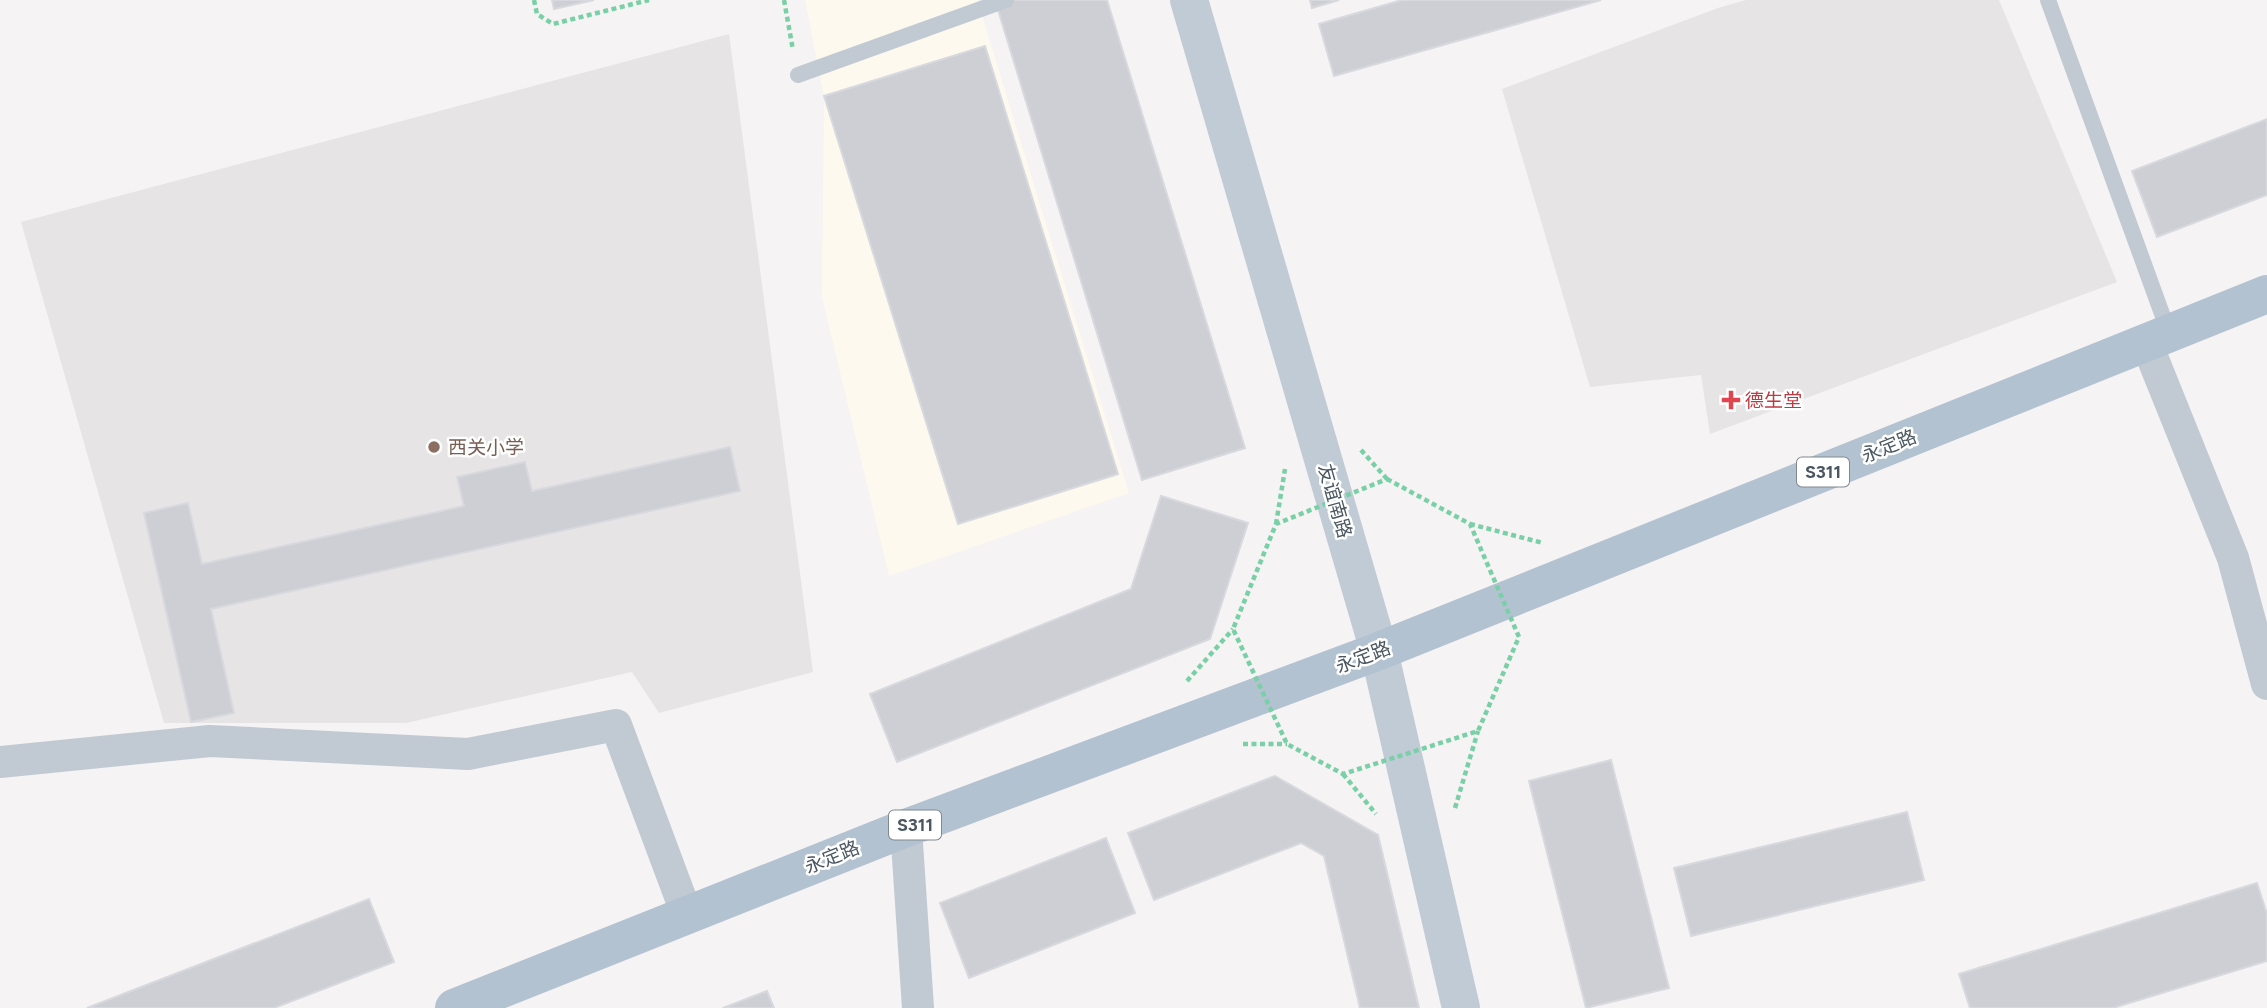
<svg xmlns="http://www.w3.org/2000/svg" width="2267" height="1008" font-family="Figtree,'Noto Sans SC',sans-serif">
	<style>
		.commercial { fill: #fdf9ef }
		.education { fill: #e6e4e5 }
		.building { fill: #cdcfd5; stroke: #d7d9de; stroke-width: 2 }
		.lines { fill: none; stroke-linecap: round; stroke-linejoin: round }
		.path { stroke: #7ad0a6; stroke-width: 4.5; stroke-dasharray: 5 3.5; stroke-linecap: butt }
		.lane { stroke: #c1cad2; stroke-width: 16 }
		.street { stroke: #c1cad2; stroke-width: 32 }
		.secondary { stroke: #c1cbd6; stroke-width: 38 }
		.primary { stroke: #b3c2d1; stroke-width: 38 }
		.path-bridge { stroke: #7ad0a6; stroke-width: 4.5; stroke-dasharray: 5 3.5; stroke-linecap: butt }
		.health-dot { fill: #e0444e; stroke: #fff; stroke-width: 2.5 }
		.education-dot { fill: #8d6e63; stroke: #fff; stroke-width: 2.5 }
		.labels { text-anchor: middle; dominant-baseline: central; stroke-width: 5; stroke-linejoin: round; paint-order: stroke }
		.shield { fill: #fff; stroke: #808990; stroke-width: 2 }
		.shield-label { font-size: 18px; font-weight: bold; fill: #4a5661 }
		.health-label { font-size: 19px; fill: #be3a42; stroke: #fff; text-anchor: start }
		.street-label { font-size: 19px; fill: #4a5661; stroke: #fff }
		.education-label { font-size: 19px; fill: #785e54; stroke: #fff; text-anchor: start }
	</style>
	<rect width="100%" height="100%" fill="#f5f3f3"/>
	<polygon class="commercial" points="805,0 977,0 1129,493 889,576 822,297 824,96"/>
	<g class="education">
		<polygon points="1746,0 1999,0 2117,282 1710,434 1701,375 1590,387 1502,89 1718,8"/>
		<polygon points="729,34 813,672 659,713 632,672 406,723 164,723 21,222"/>
	</g>
	<g class="building">
		<polygon points="552,0 594,0 554,9"/>
		<polygon points="995,0 1107,0 1245,448 1142,480"/>
		<polygon points="1310,0 1339,0 1312,8"/>
		<polygon points="1402,0 1601,0 1334,76 1319,24"/>
		<polygon points="985,46 1118,474 958,524 824,96"/>
		<polygon points="2267,119 2267,195 2157,237 2132,171"/>
		<polygon points="730,447 740,491 211,609 234,713 191,722 144,513 188,503 202,564 464,506 457,477 525,462 532,491"/>
		<polygon points="1161,496 1248,523 1210,639 897,762 870,694 1131,589"/>
		<polygon points="1611,760 1669,988 1586,1008 1529,781"/>
		<polygon points="1275,776 1378,835 1419,1008 1360,1008 1324,856 1301,843 1154,900 1128,833"/>
		<polygon points="1907,812 1924,880 1691,936 1674,868"/>
		<polygon points="1106,838 1135,913 969,978 940,903"/>
		<polygon points="2257,883 2267,914 2267,961 2113,1008 1970,1008 1959,974"/>
		<polygon points="369,899 394,962 274,1008 87,1008"/>
		<polygon points="767,991 774,1008 723,1008"/>
	</g>
	<g class="lines">
		<g class="path">
			<polyline points="534,0 537,14 553,24 649,0"/>
			<polyline points="784,0 793,50"/>
			<polyline points="1361,450 1387,479"/>
			<polyline points="1276,524 1285,469"/>
			<polyline points="1470,524 1543,543"/>
			<polyline points="1187,681 1233,629"/>
			<polyline points="1243,744 1287,744"/>
			<polyline points="1343,774 1376,814"/>
			<polyline points="1455,808 1478,731"/>
		</g>
		<g class="lane">
			<polyline points="2048,0 2169,333"/>
			<polyline points="798,75 1006,0"/>
		</g>
		<g class="street">
			<polyline points="2146,342 2233,558 2267,684"/>
			<polyline points="0,762 210,741 468,754 616,725 687,915"/>
			<polyline points="906,828 918,1008"/>
		</g>
		<polyline class="secondary" points="1189,0 1379,651 1461,1008"/>
		<polyline class="primary" points="454,1008 906,828 1379,651 2267,294"/>
		<polygon class="path-bridge" points="1387,479 1470,524 1519,637 1478,731 1343,774 1287,744 1233,629 1276,524"/>
	</g>
	<path class="health-dot" d="M1727.5 389.5h7v7h7v7h-7v7h-7v-7h-7v-7h7z"/>
	<circle class="education-dot" cx="434" cy="447" r="7"/>
	<g class="labels">
		<g class="shield">
			<rect x="1797" y="457.5" width="52" height="29" rx="5"/>
			<rect x="889" y="810.5" width="52" height="29" rx="5"/>
		</g>
		<g class="shield-label">
			<text x="1823" y="472">S311</text>
			<text x="915" y="825">S311</text>
		</g>
		<g class="health-label">
			<text x="1745" y="400">德生堂</text>
		</g>
		<g class="street-label">
			<text transform="translate(1889 446) rotate(-22)">永定路</text>
			<text transform="translate(1335 501) rotate(74)">友谊南路</text>
			<text transform="translate(1363 657) rotate(-21)">永定路</text>
			<text transform="translate(832 857) rotate(-22)">永定路</text>
		</g>
		<g class="education-label">
			<text x="448" y="447">西关小学</text>
		</g>
	</g>
</svg>
